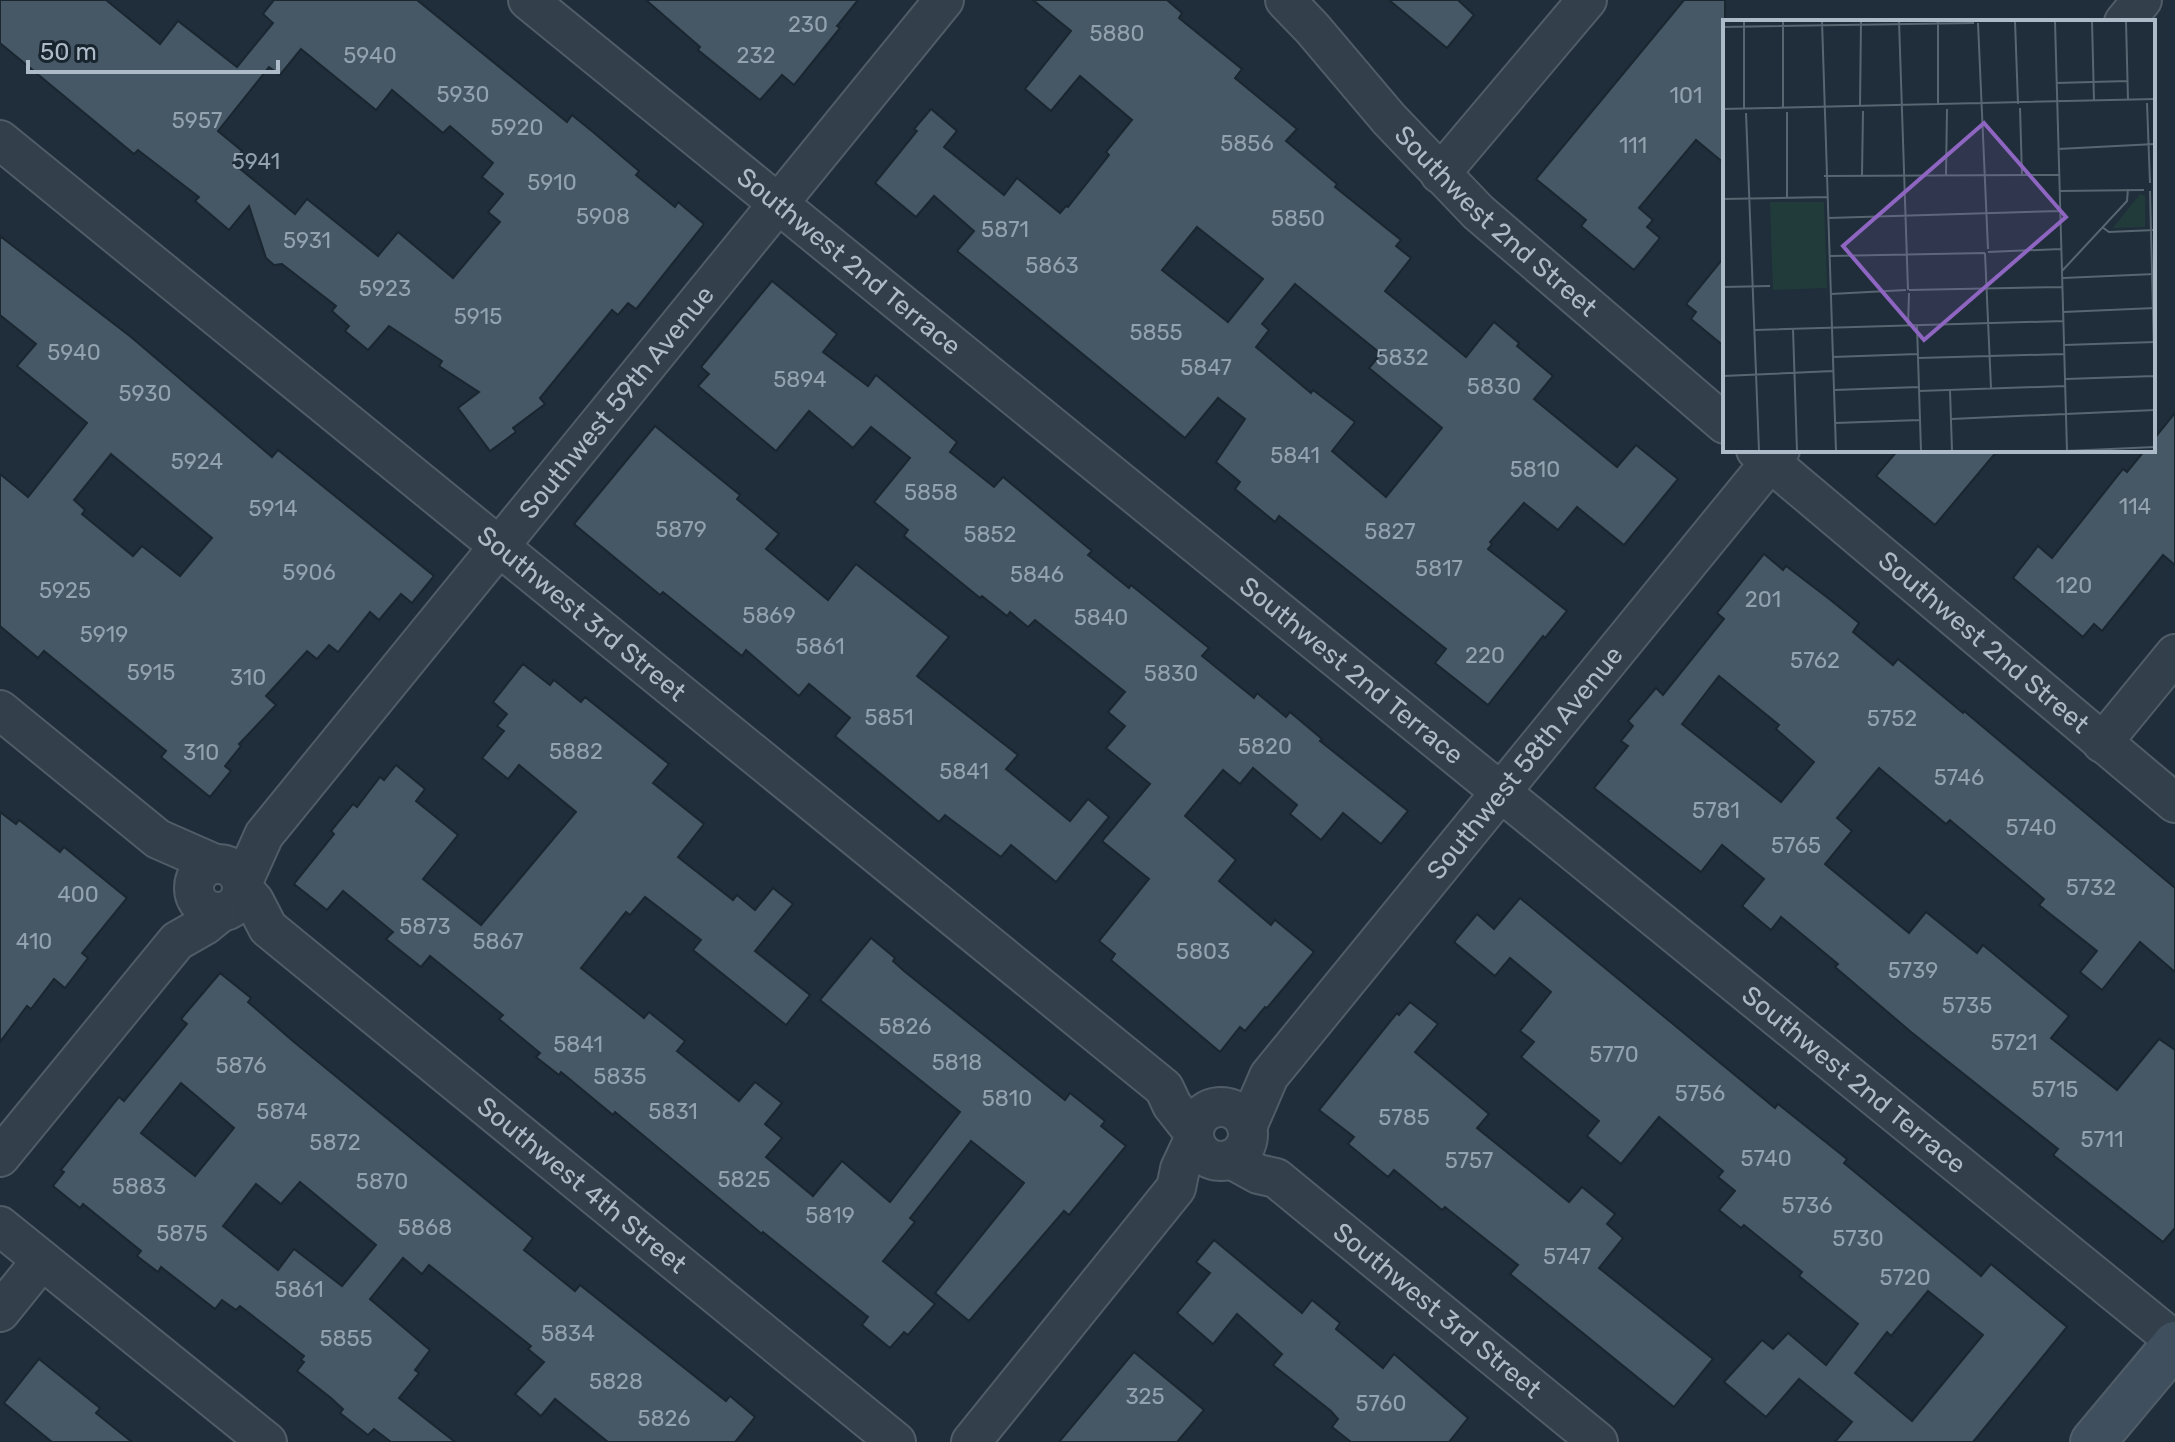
<svg xmlns="http://www.w3.org/2000/svg" width="2175" height="1442" font-family="Rubik,sans-serif">
	<style>
		.building { fill: #465866; stroke: #1a2630; stroke-width: 2; fill-rule: evenodd }
		.lines { fill: none; stroke-linecap: round; stroke-linejoin: round }
		.minor-casing { stroke: #505d68; stroke-width: 42 }
		.secondary-casing { stroke: #505d68; stroke-width: 48 }
		.minor { stroke: #333f4a; stroke-width: 38 }
		.secondary { stroke: #404f5d; stroke-width: 44 }
		.labels { text-anchor: middle; dominant-baseline: central; stroke-width: 6; stroke-linejoin: round; paint-order: stroke }
		.number-label { font-size: 22px; fill: #93a2af }
		.street-label { font-size: 26px; fill: #adbac7; stroke: #18242e }
		.inset-road { fill: none; stroke: #586672; stroke-width: 2 }
		.view { fill: #8f65c2; fill-opacity: 0.15; stroke: #8f65c2; stroke-width: 4 }
		.inset-edge { fill: none; stroke: #adbac7; stroke-width: 4 }
	</style>
	<rect width="100%" height="100%" fill="#1f2e3a"/>
	<g class="building">
		<path d="M0 0H106L160 44 178 21 237 67 273 23 263 14 274 0H417L567 122 572 115 593 132 639 171 636 175 675 207 678 202 704 224 636 309 628 303 618 315 612 310 540 398 545 404 513 428 516 432 490 451 458 408 479 392 439 366 442 361 389 326 368 350 345 331 349 326 332 311 336 306 282 264 274 265 266 258 249 206 229 230 195 201 199 197 138 150 134 154 0 43ZM301 49 376 110 392 90 443 133 450 126 493 163 482 177 503 194 488 212 500 222 453 278 398 232 378 256 307 199 295 214 233 163 242 151 218 131 269 67 280 75Z"/>
		<polygon points="646,0 858,0 837,26 840,28 794,85 782,75 760,100 698,50 700,47"/>
		<path d="M1033 0H1167L1182 13 1179 18 1242 69 1235 78 1297 129 1286 141 1337 184 1335 187 1401 240 1396 246 1411 258 1385 291 1466 357 1494 322 1519 343 1517 346 1553 376 1534 399 1617 467 1636 445 1678 479 1624 545 1577 507 1558 530 1524 503 1490 542 1492 544 1488 549 1567 611 1545 638 1543 636 1488 705 1435 663 1446 649 1279 516 1275 522 1235 489 1240 482 1216 462 1245 419 1218 398 1185 438 957 251 974 231 934 196 916 217 875 183 917 131 914 129 931 109 957 131 944 147 1004 195 1017 178 1060 213 1066 206 1068 207 1109 155 1106 152 1132 120 1080 76 1051 111 1025 89 1071 31ZM1197 227 1263 279 1228 322 1162 270ZM1295 284 1381 354 1369 368 1442 428 1386 497 1332 451 1355 422 1313 390 1311 393 1256 347 1269 330 1262 324Z"/>
		<polygon points="1389,0 1458,0 1474,15 1447,48"/>
		<polygon points="1684,0 1725,0 1725,164 1696,140 1639,208 1653,220 1647,227 1660,238 1634,270 1581,226 1586,220 1536,179"/>
		<path d="M0 236 131 337 272 457 278 450 434 576 412 603 401 594 379 620 370 612 338 652 329 645 317 659 307 651 266 696 276 705 239 744 241 746 225 766 231 771 210 797 161 757 166 751 44 651 38 658 0 626V474L28 497 87 423 17 366 36 344 0 315ZM111 454 212 538 180 576 142 546 133 556 82 514 85 510 74 500Z"/>
		<polygon points="1725,256 1725,347 1691,319 1696,312 1686,304"/>
		<polygon points="772,281 837,334 823,352 868,386 876,375 957,442 950,452 994,487 1003,477 1092,551 1088,555 1129,588 1131,585 1209,648 1202,656 1254,698 1257,693 1286,717 1290,712 1322,739 1320,741 1408,811 1381,844 1343,813 1321,840 1290,814 1297,805 1253,768 1240,784 1223,770 1185,816 1236,860 1219,881 1271,925 1275,920 1314,952 1267,1008 1265,1007 1245,1031 1240,1027 1220,1052 1111,960 1115,954 1099,941 1149,879 1102,841 1150,784 1106,748 1125,726 1108,712 1125,692 1035,620 1028,627 1010,612 1007,616 982,596 980,598 904,536 908,530 874,502 910,458 871,427 853,448 809,411 776,451 698,386 709,374 701,367"/>
		<polygon points="2175,413 2175,565 2163,555 2102,631 2094,624 2083,637 2013,578 2038,546 2052,558 2123,469 2127,472 2145,450 2153,450 2153,440"/>
		<polygon points="655,426 740,495 737,499 779,534 766,549 828,600 856,564 949,637 917,676 1018,755 1006,769 1070,821 1088,799 1109,817 1056,882 1011,845 1001,857 945,815 939,822 835,736 850,718 809,684 799,696 746,650 742,656 663,592 660,595 574,524"/>
		<polygon points="1898,450 1998,450 1935,525 1876,476"/>
		<path d="M1764 554 1783 570 1786 566 1828 598 1859 623 1853 632 1893 665 1898 659 1963 713 1964 711 2175 888V972L2140 942 2102 990 2080 972 2097 951 2039 905 2044 899 1950 820 1946 824 1879 768 1837 818 1852 831 1825 864 1909 933 1926 912 1977 953 1983 945 2069 1016 2051 1038 2117 1090 2159 1039 2175 1050V1228L2163 1242 2053 1155 2058 1149 1911 1032 1835 967 1838 964 1781 917 1771 930 1742 906 1764 879 1722 845 1701 872 1594 788 1628 746 1621 741 1633 726 1628 721 1656 688 1663 695 1724 619 1717 613ZM1719 676 1779 725 1776 729 1814 762 1781 802 1682 724Z"/>
		<polygon points="523,664 550,685 554,680 581,702 585,697 669,764 653,783 704,824 678,857 733,900 737,895 755,910 773,888 793,904 755,951 810,995 786,1025 693,950 701,940 645,897 630,915 626,912 581,968 644,1018 649,1012 685,1041 677,1051 739,1101 755,1082 782,1103 765,1124 782,1138 766,1157 813,1196 842,1161 890,1202 960,1112 820,1000 871,938 895,958 893,961 904,971 1065,1100 1070,1093 1105,1121 1101,1126 1126,1146 1069,1215 1064,1211 969,1321 935,1293 1024,1183 971,1141 910,1218 915,1222 883,1261 935,1304 908,1335 904,1332 890,1348 862,1325 868,1317 763,1232 762,1234 615,1112 613,1115 561,1072 559,1075 536,1057 540,1053 499,1019 503,1015 430,956 421,967 386,939 393,932 343,891 327,910 294,884 334,834 331,831 353,804 357,807 380,777 384,780 396,765 425,789 416,801 458,835 423,879 481,925 576,812 519,765 508,779 482,758 504,731 497,726 507,714 493,702"/>
		<polygon points="0,812 16,824 19,820 60,852 64,847 127,898 82,953 88,958 65,988 54,979 31,1009 27,1006 0,1042"/>
		<path d="M1520 898 1775 1108 1778 1104 1832 1147 1847 1159 1844 1163 1981 1276 1991 1264 2067 1327 1973 1442H1835L1852 1422 1799 1379 1766 1417 1724 1382 1762 1340 1773 1349 1788 1333 1826 1365 1858 1324 1799 1276 1802 1272 1744 1225 1741 1228 1719 1210 1735 1191 1718 1177 1723 1171 1659 1117 1621 1164 1587 1136 1599 1121 1521 1057 1534 1042 1520 1031 1551 992 1510 958 1495 976 1454 942 1477 914 1494 929ZM1928 1291 1983 1335 1912 1421 1855 1373 1887 1332 1891 1336Z"/>
		<path d="M220 973 251 998 248 1002 294 1042 533 1238 524 1250 575 1291 580 1285 726 1401 730 1396 755 1417 735 1442H608L555 1399 541 1416 515 1394 544 1362 528 1349 531 1346 429 1265 422 1274 403 1258 370 1299 430 1350 415 1370 419 1373 399 1398 455 1442H391L374 1429 368 1435 340 1413 343 1409 331 1398 297 1371 304 1362 301 1360 304 1356 240 1306 236 1310 222 1300 215 1309 161 1267 158 1272 137 1256 141 1251 83 1204 80 1208 53 1186 64 1172 61 1170 119 1097 124 1101 187 1024 181 1019ZM181 1083 234 1128 195 1176 141 1133ZM300 1182 376 1245 342 1286 294 1249 278 1270 223 1226 256 1184 281 1204Z"/>
		<polygon points="1410,1002 1438,1024 1415,1052 1489,1114 1477,1128 1569,1202 1582,1187 1615,1214 1607,1224 1623,1238 1599,1268 1713,1359 1674,1407 1510,1274 1518,1265 1445,1207 1442,1210 1394,1170 1388,1177 1348,1144 1354,1137 1319,1110 1397,1013 1399,1015"/>
		<polygon points="1214,1240 1302,1313 1312,1300 1340,1323 1336,1329 1383,1368 1394,1354 1468,1418 1449,1442 1351,1442 1332,1427 1338,1419 1331,1411 1273,1365 1282,1354 1237,1314 1213,1344 1177,1313 1210,1273 1196,1262"/>
		<polygon points="1134,1352 1204,1410 1177,1442 1059,1442"/>
		<polygon points="39,1359 100,1408 96,1413 132,1442 52,1442 4,1403"/>
	</g>
	<g class="lines">
		<g class="minor-casing">
			<g id="minor">
				<path id="s1" d="M528 0 2175 1341"/>
				<path id="s2" d="M1285 0 1312 28 1389 119 1478 212 1725 424"/>
				<polyline points="2124,22 2142,0"/>
				<path id="s3" d="M0 140 1164 1088 1172 1105 1194 1133"/>
				<polyline points="1440,174 1587,0"/>
				<path id="s4" d="M1756 450 2175 803"/>
				<polyline points="0,710 158,839 215,864"/>
				<polyline points="2102,743 2175,654"/>
				<circle cx="218" cy="888" r="24"/>
				<path id="s5" d="M242 884 264 835 944 0"/>
				<path id="s6" d="M242 888 254 901 268 928 896 1442"/>
				<circle cx="1221" cy="1134" r="27"/>
				<path id="s7" d="M1247 1127 1269 1076 1780 450"/>
				<polyline points="0,1157 177,941 205,925 221,912"/>
				<path id="s8" d="M1231 1159 1258 1174 1276 1178 1598 1442"/>
				<polyline points="0,1226 267,1442"/>
				<polyline points="0,1312 42,1260"/>
				<polyline points="971,1442 1176,1188 1180,1169 1194,1139"/>
			</g>
		</g>
		<g class="secondary-casing">
			<polyline id="secondary" points="2093,1442 2175,1344"/>
		</g>
		<use href="#minor" class="minor"/>
		<use href="#secondary" class="secondary"/>
	</g>
	<g class="labels">
		<g class="number-label">
			<text x="808" y="24">230</text>
			<text x="1117" y="33">5880</text>
			<text x="370" y="55">5940</text>
			<text x="756" y="55">232</text>
			<text x="463" y="94">5930</text>
			<text x="1686" y="95">101</text>
			<text x="197" y="120">5957</text>
			<text x="517" y="127">5920</text>
			<text x="1247" y="143">5856</text>
			<text x="1633" y="145">111</text>
			<text x="256" y="161">5941</text>
			<text x="552" y="182">5910</text>
			<text x="603" y="216">5908</text>
			<text x="1298" y="218">5850</text>
			<text x="1005" y="229">5871</text>
			<text x="307" y="240">5931</text>
			<text x="1052" y="265">5863</text>
			<text x="385" y="288">5923</text>
			<text x="478" y="316">5915</text>
			<text x="1156" y="332">5855</text>
			<text x="74" y="352">5940</text>
			<text x="1402" y="357">5832</text>
			<text x="1206" y="367">5847</text>
			<text x="800" y="379">5894</text>
			<text x="1494" y="386">5830</text>
			<text x="145" y="393">5930</text>
			<text x="1295" y="455">5841</text>
			<text x="197" y="461">5924</text>
			<text x="1535" y="469">5810</text>
			<text x="931" y="492">5858</text>
			<text x="2135" y="506">114</text>
			<text x="273" y="508">5914</text>
			<text x="681" y="529">5879</text>
			<text x="1390" y="531">5827</text>
			<text x="990" y="534">5852</text>
			<text x="1439" y="568">5817</text>
			<text x="309" y="572">5906</text>
			<text x="1037" y="574">5846</text>
			<text x="2074" y="585">120</text>
			<text x="65" y="590">5925</text>
			<text x="1763" y="599">201</text>
			<text x="769" y="615">5869</text>
			<text x="1101" y="617">5840</text>
			<text x="104" y="634">5919</text>
			<text x="820" y="646">5861</text>
			<text x="1485" y="655">220</text>
			<text x="1815" y="660">5762</text>
			<text x="151" y="672">5915</text>
			<text x="1171" y="673">5830</text>
			<text x="248" y="677">310</text>
			<text x="889" y="717">5851</text>
			<text x="1892" y="718">5752</text>
			<text x="1265" y="746">5820</text>
			<text x="576" y="751">5882</text>
			<text x="201" y="752">310</text>
			<text x="964" y="771">5841</text>
			<text x="1959" y="777">5746</text>
			<text x="1716" y="810">5781</text>
			<text x="2031" y="827">5740</text>
			<text x="1796" y="845">5765</text>
			<text x="2091" y="887">5732</text>
			<text x="78" y="894">400</text>
			<text x="425" y="926">5873</text>
			<text x="34" y="941">410</text>
			<text x="498" y="941">5867</text>
			<text x="1203" y="951">5803</text>
			<text x="1913" y="970">5739</text>
			<text x="1967" y="1005">5735</text>
			<text x="905" y="1026">5826</text>
			<text x="2014" y="1042">5721</text>
			<text x="578" y="1044">5841</text>
			<text x="1614" y="1054">5770</text>
			<text x="957" y="1062">5818</text>
			<text x="241" y="1065">5876</text>
			<text x="620" y="1076">5835</text>
			<text x="2055" y="1089">5715</text>
			<text x="1700" y="1093">5756</text>
			<text x="1007" y="1098">5810</text>
			<text x="282" y="1111">5874</text>
			<text x="673" y="1111">5831</text>
			<text x="1404" y="1117">5785</text>
			<text x="2102" y="1139">5711</text>
			<text x="335" y="1142">5872</text>
			<text x="1766" y="1158">5740</text>
			<text x="1469" y="1160">5757</text>
			<text x="744" y="1179">5825</text>
			<text x="382" y="1181">5870</text>
			<text x="139" y="1186">5883</text>
			<text x="1807" y="1205">5736</text>
			<text x="830" y="1215">5819</text>
			<text x="425" y="1227">5868</text>
			<text x="182" y="1233">5875</text>
			<text x="1858" y="1238">5730</text>
			<text x="1567" y="1256">5747</text>
			<text x="1905" y="1277">5720</text>
			<text x="299" y="1289">5861</text>
			<text x="568" y="1333">5834</text>
			<text x="346" y="1338">5855</text>
			<text x="616" y="1381">5828</text>
			<text x="1145" y="1396">325</text>
			<text x="1381" y="1403">5760</text>
			<text x="664" y="1418">5826</text>
		</g>
		<g class="street-label">
			<text stroke="none"><textPath href="#s2" startOffset="306">Southwest 2nd Street</textPath></text>
			<text stroke="none"><textPath href="#s1" startOffset="414">Southwest 2nd Terrace</textPath></text>
			<text stroke="none"><textPath href="#s5" startOffset="612">Southwest 59th Avenue</textPath></text>
			<text stroke="none"><textPath href="#s3" startOffset="750">Southwest 3rd Street</textPath></text>
			<text stroke="none"><textPath href="#s4" startOffset="298">Southwest 2nd Street</textPath></text>
			<text stroke="none"><textPath href="#s1" startOffset="1062">Southwest 2nd Terrace</textPath></text>
			<text stroke="none"><textPath href="#s7" startOffset="460">Southwest 58th Avenue</textPath></text>
			<text stroke="none"><textPath href="#s1" startOffset="1710">Southwest 2nd Terrace</textPath></text>
			<text stroke="none"><textPath href="#s6" startOffset="454">Southwest 4th Street</textPath></text>
			<text stroke="none"><textPath href="#s8" startOffset="258">Southwest 3rd Street</textPath></text>
		</g>
	</g>
	<g transform="translate(1723 20)">
		<rect width="432" height="432" fill="#1f2e3a"/>
		<path d="M417 174 422 176V207L390 208ZM47 182H101L104 268 50 270Z" fill="#213b3a"/>
		<path class="inset-road" d="M99 1 113 431M176 1 185 270M292 1 295 84M332 1 344 431M369 1 371 81M403 1 405 80M255 3 265 229M0 7 251 3M333 63 405 61M424 83 427 163M215 84V1M137 87 138 1M60 88V1M297 88 299 156M0 89 432 79M21 89V1M23 93 36 431M335 129 432 124M139 155 140 91M101 156 336 155M223 156 224 89M337 171 421 170M427 171 432 373M64 178V92M0 179 104 177M105 198 337 191M379 207 386 212 432 210M265 232 338 229M262 233 268 368M107 236 262 233M339 251 404 181 405 169M340 258 432 254M0 267 47 266M186 270 340 267M108 274 183 270M340 292 432 288M185 306 186 273M194 306 198 431M70 309 74 431M32 310 341 301M341 325 432 322M109 337 195 334M195 338 342 334M0 356 110 351M343 359 432 356M111 370 196 367M227 370 229 431M196 371 343 366M228 399 432 390M112 403 197 400M342 431 432 427"/>
		<path class="view" d="M261 103 343 197 201 320 120 226Z"/>
		<rect width="432" height="432" class="inset-edge"/>
	</g>
	<path d="M28 60v12h250v-12" fill="none" stroke="#adbac7" stroke-width="4"/>
	<text x="40" y="60" font-size="24" fill="#adbac7" stroke="#18242e" stroke-width="6" paint-order="stroke">50 m</text>
</svg>
